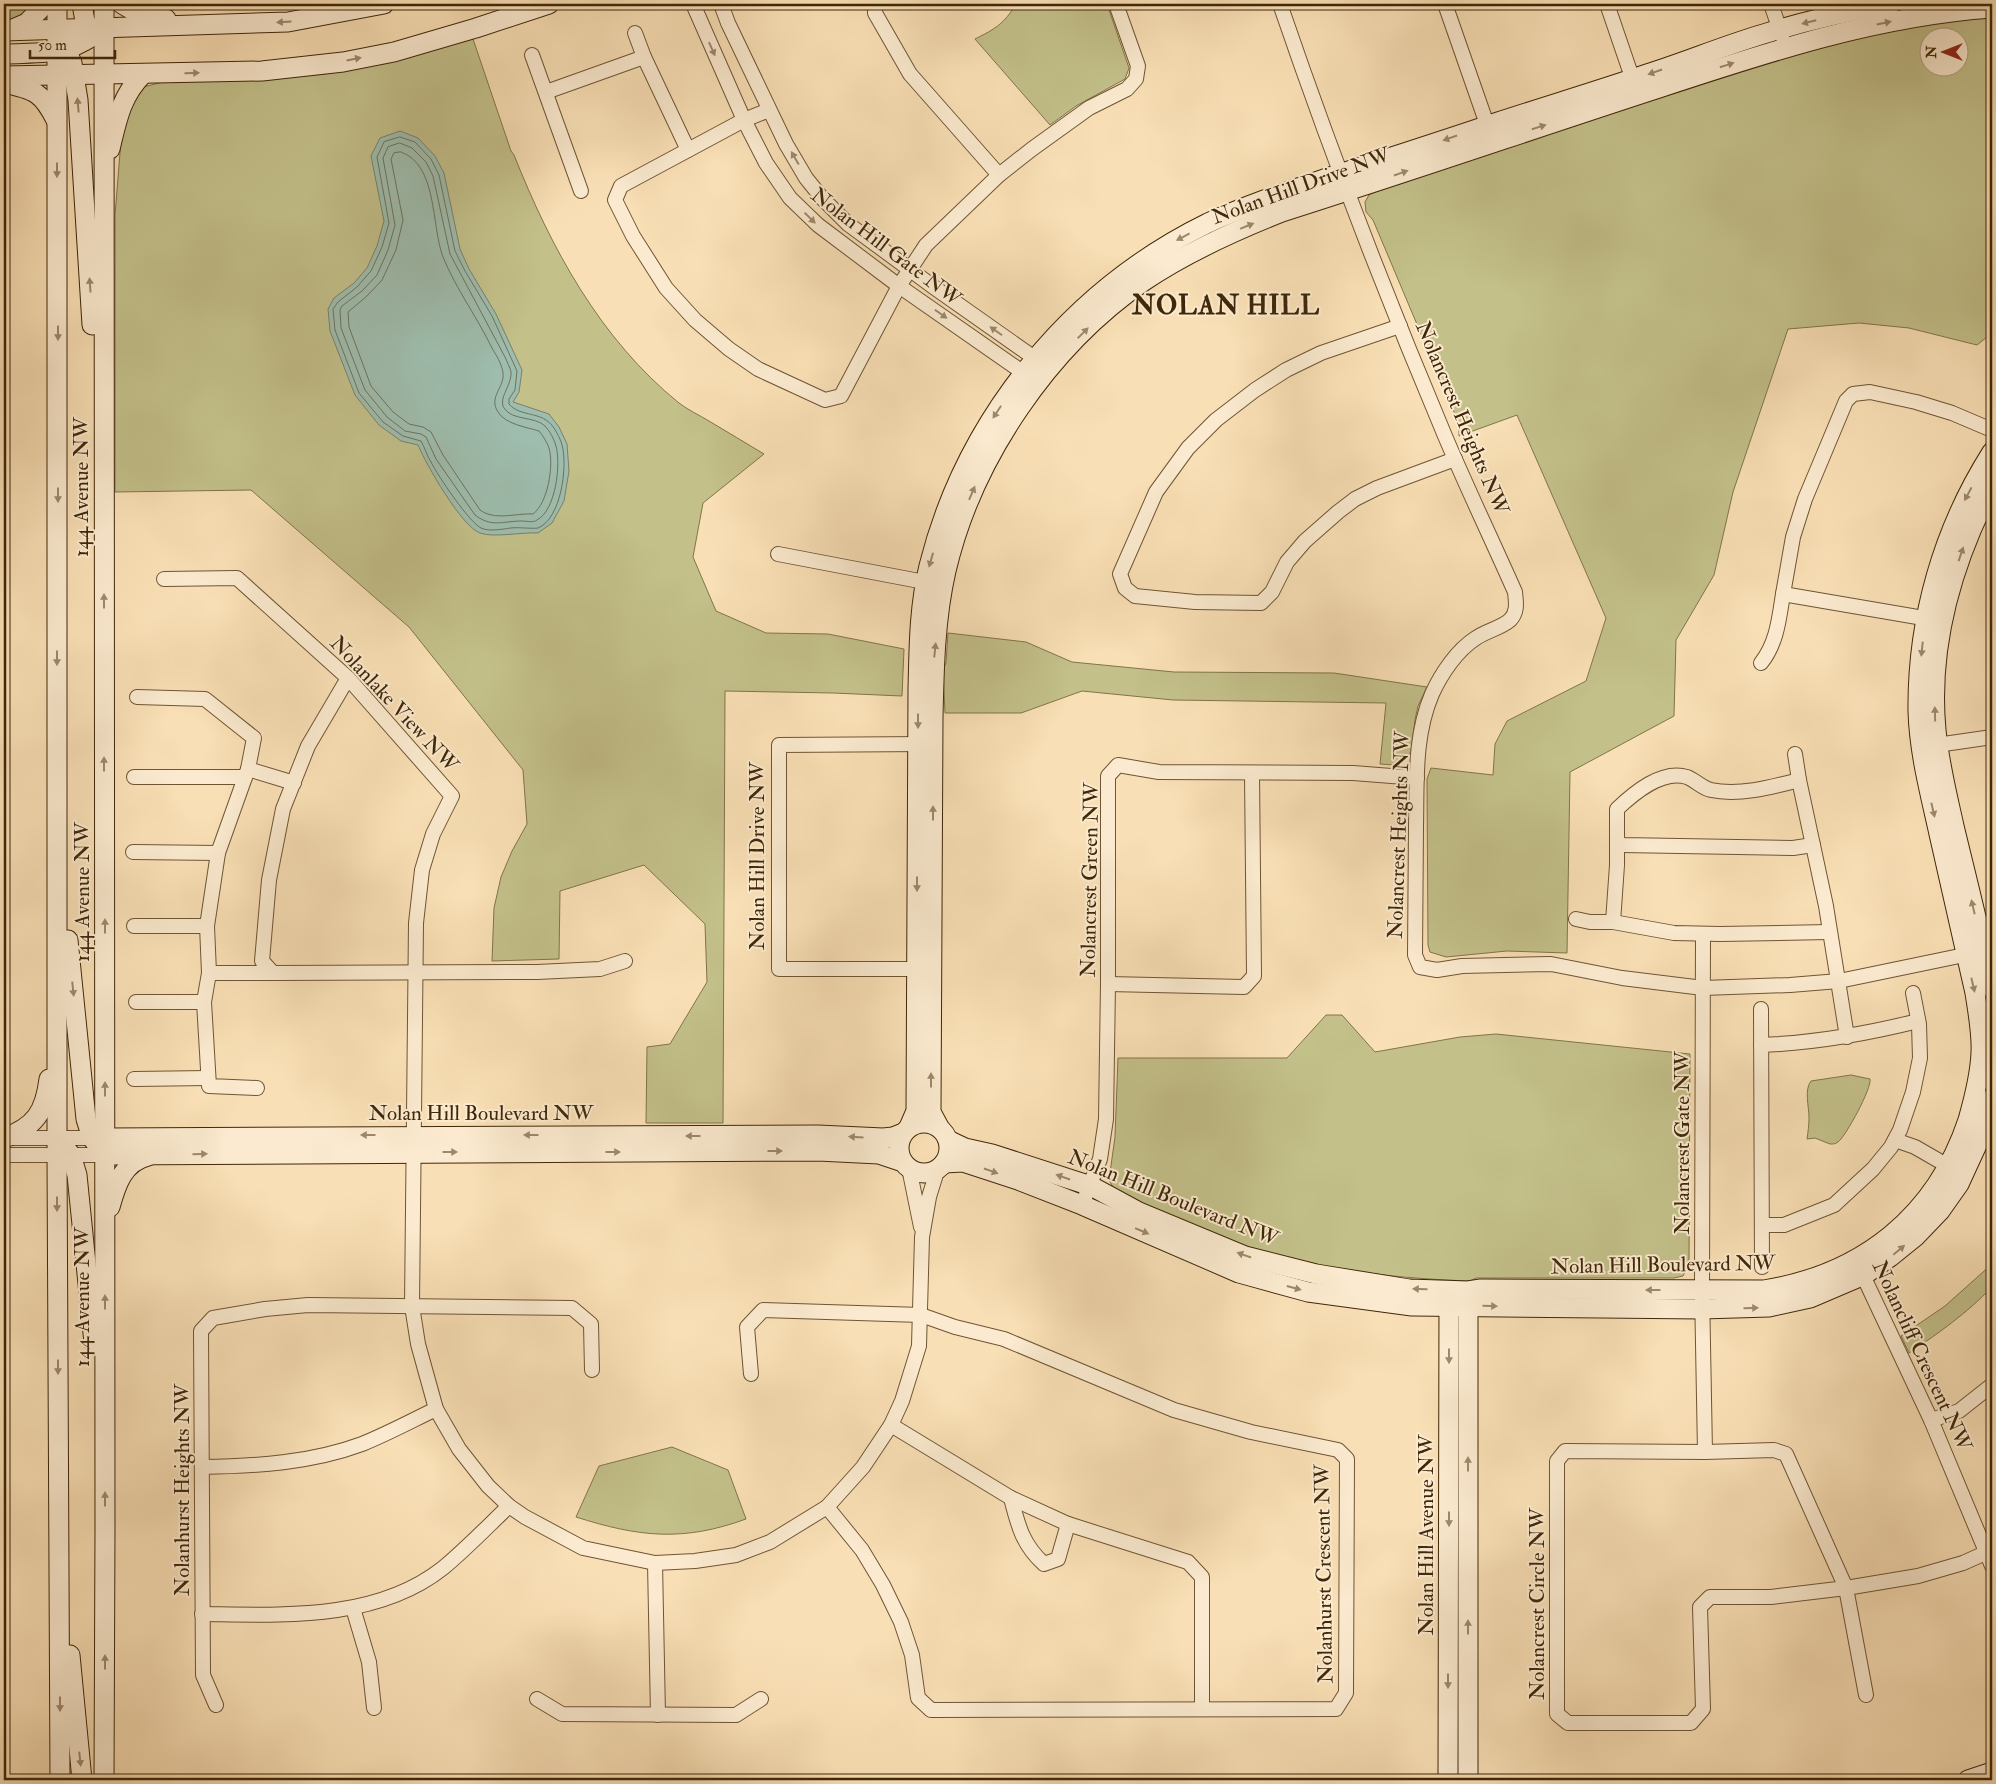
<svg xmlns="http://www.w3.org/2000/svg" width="1996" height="1784" font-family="'IM FELL Double Pica',serif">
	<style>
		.green { fill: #c3c08a; stroke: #81744a; fill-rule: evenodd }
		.water { fill: #9ebdae; stroke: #78816c }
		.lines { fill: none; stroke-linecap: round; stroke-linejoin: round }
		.shore { stroke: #6e725c; stroke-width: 1 }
		.street-casing { stroke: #6e5534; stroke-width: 16 }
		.secondary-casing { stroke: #3f2709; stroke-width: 21 }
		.street { stroke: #fbeacf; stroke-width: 14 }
		.secondary { stroke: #fbeacf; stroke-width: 19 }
		.oneway { fill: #9d886c }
		.labels { text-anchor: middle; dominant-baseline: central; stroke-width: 4; stroke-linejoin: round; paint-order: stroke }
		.street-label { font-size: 21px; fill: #3f2709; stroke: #fbeacf }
		.district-label { font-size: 26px; font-weight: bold; letter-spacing: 1px; fill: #3f2709; stroke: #fbeacf }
	</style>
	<rect width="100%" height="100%" fill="#f9dfb5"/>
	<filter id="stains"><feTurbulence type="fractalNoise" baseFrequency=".004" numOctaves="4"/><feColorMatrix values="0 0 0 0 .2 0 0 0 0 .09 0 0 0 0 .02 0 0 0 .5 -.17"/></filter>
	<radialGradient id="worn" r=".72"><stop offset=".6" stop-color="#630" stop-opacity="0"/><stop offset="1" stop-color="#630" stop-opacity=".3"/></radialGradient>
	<g class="green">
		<polygon points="4,4 54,4 54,34 4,35"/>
		<path d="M1016 4H1107L1129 68 1125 79 1076 106 1050 125 975 39C995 29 1004 24 1016 4Z"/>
		<path d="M1992 16V333L1977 345 1909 328 1859 323 1788 329 1733 492 1714 575 1676 640 1674 716 1570 772 1567 953 1507 951 1446 957 1430 952 1428 945 1427 779 1431 768 1493 775 1495 744 1507 721 1586 681 1606 618 1517 415 1459 436V424L1373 220 1366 212 1365 202 1369 195 1375 192 1778 57 1849 39 1936 22ZM1928 38H1958V68H1928Z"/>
		<path d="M473 39 511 151 514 155C551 248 600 339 679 403 688 410 699 415 709 421 727 432 746 443 764 454L703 503 693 557 716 611 766 633 828 634 904 649 902 696 833 693 725 691 723 1123H646L647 1047 670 1044 707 982 705 924 644 865 560 891 559 959 492 961 494 908 501 877 512 851 527 824 523 770 409 627 251 490 115 492V215L122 128 127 107 143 87 167 81 264 80 325 74 409 57Z"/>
		<polygon points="948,633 1026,642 1072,662 1174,672 1334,673 1427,687 1418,706 1415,720 1411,752 1400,764 1393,765 1380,764 1386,703 1173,700 1082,691 1021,713 945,713 943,669 946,663"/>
		<path d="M1326 1015H1342L1375 1052 1460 1037 1496 1034 1690 1054 1689 1264 1683 1276 1674 1278H1476L1470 1281C1382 1278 1299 1267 1216 1237 1181 1225 1148 1206 1115 1191L1109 1180 1115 1137 1118 1058H1287Z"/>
		<path d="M1851 1075 1870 1079C1872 1088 1846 1136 1838 1142 1835 1144 1834 1144 1830 1144L1815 1138 1807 1139C1808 1132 1809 1125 1809 1118 1809 1106 1804 1090 1811 1081Z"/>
		<path d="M1992 1264V1287C1967 1313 1939 1333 1909 1353L1901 1336 1945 1306Z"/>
		<path d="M672 1447 728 1470 746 1519C683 1542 639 1537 576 1517L599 1466Z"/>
	</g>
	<path class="water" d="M400 131 418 138 435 156 444 173 460 249 469 269 496 314 522 370 519 392 513 402 549 414 559 427 567 444 569 471 564 501 552 523 538 533C521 532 494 538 480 533 461 526 426 464 418 445L401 441 379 425 355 395 330 331 328 309 334 298 354 283 367 268 377 246 384 221 371 156 380 138Z"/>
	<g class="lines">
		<g class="shore">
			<path d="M400 137 415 142 431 159 439 175 455 251 465 271 492 316 517 371 515 390 509 399V404C521 418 542 410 554 428 557 433 561 440 562 445 568 466 561 519 538 528 533 529 518 527 511 528 502 529 490 532 481 528 469 522 438 476 431 462 427 456 425 448 421 441L403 436 383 422 359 393 335 330 333 309 338 302 357 287 371 271 382 247 389 223 377 157 384 142Z"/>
			<path d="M400 143 412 148 426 162 433 176 450 254 505 357C507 362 510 367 511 372 512 385 498 398 504 408 512 421 535 416 545 426 550 431 554 439 556 446 561 464 556 510 537 520 533 523 527 521 522 521 503 521 492 528 475 515L436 459 426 437 421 434 405 431 387 417 365 390 341 328 340 310 342 306 362 291 377 275 388 250 395 225 383 158 388 147Z"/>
			<path d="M401 152C438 165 431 226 443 257 456 289 477 317 492 348 496 355 502 364 503 373 505 387 488 397 498 412 505 424 526 427 539 431 543 436 547 442 549 448 554 465 548 503 533 514 516 513 495 521 480 510L443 455 431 432 423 427 409 424 393 412 371 386 349 327 348 312 367 296 382 280 396 250 403 220 391 159 394 153Z"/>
		</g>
		<g class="street-casing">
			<g id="street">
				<polyline points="693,4 744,120 766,163 790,198 818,225 899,286 1031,378"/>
				<polyline points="721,4 728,23 786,144 806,178 822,198 848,224 935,288 1043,364"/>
				<polyline points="875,4 875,13 910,74 999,175"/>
				<path d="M1280 4C1330 150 1385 294 1445 436 1467 488 1492 540 1515 592 1516 602 1518 612 1510 620 1501 628 1486 631 1476 638 1457 650 1441 674 1432 694 1414 736 1417 781 1416 826 1416 869 1415 912 1415 955L1420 967 1437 970 1462 966 1551 964 1622 978 1703 988 1790 985 1839 981 1974 953"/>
				<polyline points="1445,4 1490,133"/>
				<polyline points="1607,4 1635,86"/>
				<polyline points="1771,4 1782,36"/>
				<polyline points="635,33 644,57 688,150"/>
				<polyline points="532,55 581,191"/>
				<polyline points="546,92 644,57"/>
				<polyline points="769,110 744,120 621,186 615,200 633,236 666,288 695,320 729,349 758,369 825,400 841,396 899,286 926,245 999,175 1032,149 1089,108 1127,89 1136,79 1138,66 1116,4"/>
				<polyline points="1400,326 1321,353 1286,370 1255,390 1216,420 1188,448 1156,492 1120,574 1125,588 1135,596 1195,602 1261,603 1272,592 1287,562 1305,541 1338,512 1355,499 1377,488 1455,459"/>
				<polyline points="778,554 935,584"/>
				<polyline points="164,579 237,578 348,678 452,796 433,834 422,870 416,923 412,1306 418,1344 436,1409 459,1449 488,1486 509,1506 525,1517 583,1548 655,1563 695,1561 736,1555 770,1542 827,1507 863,1467 891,1425 902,1401 919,1346 922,1237 929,1197 938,1168"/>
				<polyline points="1935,620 1783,594 1793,537 1805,499 1846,401 1853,394 1870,392 1916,402 1952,413 1992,430"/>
				<path d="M1761 663C1777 643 1779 619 1783 594"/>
				<polyline points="348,678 308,746 283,809 269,880 262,961 273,973 537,972 600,969 625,961"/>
				<polyline points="137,697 205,699 254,738 248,769"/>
				<polyline points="1930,746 1992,737"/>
				<polyline points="1795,754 1799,780 1826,906 1847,1037"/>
				<polyline points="134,777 245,777"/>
				<path d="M1799 780C1772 787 1739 796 1711 790 1702 788 1695 780 1687 777 1662 769 1634 793 1617 809V841L1622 845 1793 848 1813 845"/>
				<polyline points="133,852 218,853"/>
				<polyline points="1576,919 1590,922 1613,922 1674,933 1720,934 1829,932"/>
				<polyline points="1613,922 1617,865 1617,841"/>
				<polyline points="134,926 207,926"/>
				<polyline points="1703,934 1702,1290 1705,1452"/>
				<polyline points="916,969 779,969 779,745 927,744"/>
				<polyline points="273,973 209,973 207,926 218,853 248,769 294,783"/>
				<polyline points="1108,984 1244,987 1254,976 1252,773"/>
				<polyline points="136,1002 204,1002 209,973"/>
				<polyline points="204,1002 209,1086 257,1088"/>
				<polyline points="1761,1009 1762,1267"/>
				<path d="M1761 1045C1815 1043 1866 1034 1918 1021"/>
				<polyline points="134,1079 208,1078"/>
				<polyline points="8,1138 99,1138"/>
				<polyline points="1895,1140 1915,1147 1948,1166"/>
				<polyline points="4,1155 105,1155"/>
				<polyline points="909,1168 921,1227"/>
				<polyline points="1082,1205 1100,1159 1106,1119 1108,984 1108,776 1118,765 1159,772 1353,773 1417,778"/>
				<polyline points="1762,1225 1784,1225 1834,1205 1873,1169 1891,1147 1900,1130 1913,1092 1920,1058 1919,1024 1913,993"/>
				<polyline points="1860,1269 1931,1420 1992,1566"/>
				<polyline points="751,1374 747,1327 763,1310 921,1315 955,1327 1004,1339 1174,1410 1251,1432 1338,1450 1347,1459 1346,1693 1336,1709 931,1710 918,1698 912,1655 901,1622 883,1585 862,1550 827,1507"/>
				<polyline points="1931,1420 1959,1411 1992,1385"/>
				<polyline points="891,1425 1011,1498 1068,1524 1188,1562 1202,1577 1202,1708"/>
				<polygon points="1774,1450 1786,1454 1846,1588 1771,1597 1710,1597 1700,1607 1703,1709 1691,1723 1568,1723 1557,1714 1557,1461 1565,1451 1705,1452"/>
				<path d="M202 1467C256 1466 311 1463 362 1444 387 1434 411 1421 436 1409"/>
				<path d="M1011 1498C1018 1525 1022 1544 1044 1564L1058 1559 1068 1524"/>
				<polyline points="655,1563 658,1715"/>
				<polyline points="353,1608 369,1662 374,1708"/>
				<path d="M202 1614C282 1615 376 1621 443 1568 466 1549 488 1526 509 1506"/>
				<polyline points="1866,1695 1846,1588 1918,1576 1963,1563 1992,1550"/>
				<polyline points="537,1699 562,1714 736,1715 761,1699"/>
				<polyline points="216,1705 203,1675 201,1331 213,1318 265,1309 308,1305 572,1308 591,1324 592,1370"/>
			</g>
		</g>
		<g class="secondary-casing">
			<g id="secondary">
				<polyline points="57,4 57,1155 60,1780"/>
				<polyline points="82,4 88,39"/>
				<polyline points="104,4 105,1527 104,1780"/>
				<polyline points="122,4 134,11 166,19"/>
				<polyline points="13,29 27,23 45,4"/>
				<polyline points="4,31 288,22 384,4"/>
				<polyline points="59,34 72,63 78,100 92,325"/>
				<path d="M4 54C44 52 72 57 103 27"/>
				<polyline points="4,76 262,71 343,62 394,52 476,28 549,4"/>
				<path d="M4 83C35 90 42 92 56 120"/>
				<path d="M110 149C117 120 121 96 143 74"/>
				<path d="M1992 486C1953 561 1928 644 1936 730 1939 763 1947 794 1954 826 1967 880 1981 934 1992 989"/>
				<polyline points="68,940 86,1119 92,1138 105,1155"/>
				<circle cx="924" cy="1148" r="25"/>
				<path d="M909 1127 916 1111 918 689C919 648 919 607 929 566 966 418 1071 290 1208 223 1247 205 1289 191 1330 177 1386 159 1442 141 1498 122 1547 106 1597 91 1647 74 1688 61 1728 44 1770 32 1810 20 1850 11 1891 4"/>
				<path d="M939 1127 931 1112 933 718C934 669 935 619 946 571 972 459 1049 346 1144 281 1187 252 1234 231 1282 212 1408 172 1533 129 1659 88 1768 52 1877 16 1992 8"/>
				<path d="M4 1138C35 1127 45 1112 49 1079"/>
				<polyline points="57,1138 71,1155 77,1175 94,1343"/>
				<polyline points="105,1138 818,1135 883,1138 893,1137 903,1133"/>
				<path d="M948 1140 965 1148 992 1154 1091 1186 1139 1212 1245 1256 1316 1274 1409 1289 1468 1291 1481 1289 1764 1290C1863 1274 1936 1216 1968 1120 1974 1099 1980 1076 1981 1053 1982 1033 1978 1013 1975 993 1963 940 1951 887 1939 834 1930 793 1919 752 1918 711 1917 619 1943 529 1992 452"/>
				<polyline points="105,1155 818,1151 879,1154 903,1162"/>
				<polyline points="944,1163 963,1162 1018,1180 1082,1205 1239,1273 1308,1292 1412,1306 1702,1309 1769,1307 1810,1298 1864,1275 1890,1257 1916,1236 1940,1211 1959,1184 1982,1134 1992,1098"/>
				<path d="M110 1207C116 1185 123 1162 148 1156"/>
				<polyline points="1468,1294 1468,1780"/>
				<polyline points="70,1655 82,1780"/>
				<polyline points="1448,1780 1449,1296"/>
				<polyline points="1968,1780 1992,1772"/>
			</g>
		</g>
		<use href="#street" class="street"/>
		<use href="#secondary" class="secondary"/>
	</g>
	<defs><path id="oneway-solid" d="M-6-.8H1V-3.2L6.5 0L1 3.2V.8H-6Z" transform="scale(1.25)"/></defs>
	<g class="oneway">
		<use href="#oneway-solid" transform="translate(284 22) rotate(176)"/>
		<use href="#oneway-solid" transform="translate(1809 22) rotate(166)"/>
		<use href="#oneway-solid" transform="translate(1884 23) rotate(-12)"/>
		<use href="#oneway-solid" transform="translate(712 49) rotate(66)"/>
		<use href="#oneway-solid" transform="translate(354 59) rotate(-11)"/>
		<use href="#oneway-solid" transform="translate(1727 65) rotate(-18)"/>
		<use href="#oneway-solid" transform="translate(1655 72) rotate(161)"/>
		<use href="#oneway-solid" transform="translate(192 73) rotate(-2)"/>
		<use href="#oneway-solid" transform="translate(78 105) rotate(-95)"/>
		<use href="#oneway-solid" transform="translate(1539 127) rotate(-18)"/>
		<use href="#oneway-solid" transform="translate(1450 138) rotate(161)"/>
		<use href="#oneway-solid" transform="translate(795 158) rotate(-120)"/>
		<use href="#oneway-solid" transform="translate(57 170) rotate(90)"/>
		<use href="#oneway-solid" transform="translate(1401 173) rotate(-19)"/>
		<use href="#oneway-solid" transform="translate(810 218) rotate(44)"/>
		<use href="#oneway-solid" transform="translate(1247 226) rotate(-22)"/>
		<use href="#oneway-solid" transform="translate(1183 237) rotate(152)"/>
		<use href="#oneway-solid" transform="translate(90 285) rotate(-94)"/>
		<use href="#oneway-solid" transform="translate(941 314) rotate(35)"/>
		<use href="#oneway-solid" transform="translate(996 331) rotate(-145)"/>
		<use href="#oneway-solid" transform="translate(58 333) rotate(90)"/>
		<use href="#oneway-solid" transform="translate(1083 333) rotate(-45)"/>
		<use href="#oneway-solid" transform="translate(997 412) rotate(123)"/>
		<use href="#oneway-solid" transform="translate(972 493) rotate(-67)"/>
		<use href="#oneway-solid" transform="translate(1968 494) rotate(118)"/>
		<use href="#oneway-solid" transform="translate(58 495) rotate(90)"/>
		<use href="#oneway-solid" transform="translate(1961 554) rotate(-71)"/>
		<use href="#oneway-solid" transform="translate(931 560) rotate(106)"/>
		<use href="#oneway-solid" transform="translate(104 601) rotate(-90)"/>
		<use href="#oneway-solid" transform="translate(1922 649) rotate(96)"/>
		<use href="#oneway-solid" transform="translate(935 650) rotate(-84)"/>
		<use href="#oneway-solid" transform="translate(57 658) rotate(90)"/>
		<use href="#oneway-solid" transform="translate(1935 714) rotate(-91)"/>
		<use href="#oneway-solid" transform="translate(918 721) rotate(90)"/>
		<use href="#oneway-solid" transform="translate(104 764) rotate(-90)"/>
		<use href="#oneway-solid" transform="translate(1933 810) rotate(77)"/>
		<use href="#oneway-solid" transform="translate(933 813) rotate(-90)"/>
		<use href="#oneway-solid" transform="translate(917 884) rotate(90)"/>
		<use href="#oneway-solid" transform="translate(1973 907) rotate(-103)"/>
		<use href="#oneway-solid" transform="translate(105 926) rotate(-90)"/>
		<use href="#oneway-solid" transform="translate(1973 985) rotate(77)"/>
		<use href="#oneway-solid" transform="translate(73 989) rotate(84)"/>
		<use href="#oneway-solid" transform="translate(931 1080) rotate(-90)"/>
		<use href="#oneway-solid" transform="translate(105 1089) rotate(-90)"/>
		<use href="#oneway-solid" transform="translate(368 1135) rotate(180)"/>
		<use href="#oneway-solid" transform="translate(531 1135) rotate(-180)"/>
		<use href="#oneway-solid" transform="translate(693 1136) rotate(-180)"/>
		<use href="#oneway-solid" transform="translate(856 1137) rotate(-177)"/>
		<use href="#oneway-solid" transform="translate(775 1151)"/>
		<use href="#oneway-solid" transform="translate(450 1152)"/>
		<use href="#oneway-solid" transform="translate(613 1152)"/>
		<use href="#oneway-solid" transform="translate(200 1154) rotate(-1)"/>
		<use href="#oneway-solid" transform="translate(991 1171) rotate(19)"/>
		<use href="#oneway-solid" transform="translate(1063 1177) rotate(-161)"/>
		<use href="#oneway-solid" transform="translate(57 1204) rotate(90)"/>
		<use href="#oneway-solid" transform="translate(1142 1231) rotate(23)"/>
		<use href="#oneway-solid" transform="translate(1899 1250) rotate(-40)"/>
		<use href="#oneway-solid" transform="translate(1244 1255) rotate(-161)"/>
		<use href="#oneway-solid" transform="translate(1294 1288) rotate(15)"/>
		<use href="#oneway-solid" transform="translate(1420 1289) rotate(-178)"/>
		<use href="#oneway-solid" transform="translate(1653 1290) rotate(-180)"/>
		<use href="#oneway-solid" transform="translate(105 1302) rotate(-90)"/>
		<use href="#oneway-solid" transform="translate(1490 1306) rotate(1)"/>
		<use href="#oneway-solid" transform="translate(1751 1308) rotate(-2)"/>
		<use href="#oneway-solid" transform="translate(1449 1356) rotate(90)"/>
		<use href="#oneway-solid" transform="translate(58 1367) rotate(90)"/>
		<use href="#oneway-solid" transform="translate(1468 1464) rotate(-90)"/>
		<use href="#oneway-solid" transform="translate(105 1499) rotate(-90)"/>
		<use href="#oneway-solid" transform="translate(1449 1519) rotate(90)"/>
		<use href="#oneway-solid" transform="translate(1468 1627) rotate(-90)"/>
		<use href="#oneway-solid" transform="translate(105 1662) rotate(-90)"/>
		<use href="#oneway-solid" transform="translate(1448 1681) rotate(90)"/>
		<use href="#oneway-solid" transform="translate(60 1704) rotate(90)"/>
		<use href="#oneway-solid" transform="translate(80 1759) rotate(84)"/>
	</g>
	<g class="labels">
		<g class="street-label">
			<text transform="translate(1301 186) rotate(-20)">Nolan Hill Drive NW</text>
			<text transform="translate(886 247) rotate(37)">Nolan Hill Gate NW</text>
			<text transform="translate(1462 418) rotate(67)">Nolancrest Heights NW</text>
			<text transform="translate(81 487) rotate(-90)">144 Avenue NW</text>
			<text transform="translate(394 704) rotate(47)">Nolanlake View NW</text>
			<text transform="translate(1399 835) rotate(-88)">Nolancrest Heights NW</text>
			<text transform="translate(757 856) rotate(-90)">Nolan Hill Drive NW</text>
			<text transform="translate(1090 880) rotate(-89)">Nolancrest Green NW</text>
			<text transform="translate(82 892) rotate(-90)">144 Avenue NW</text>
			<text x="481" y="1113">Nolan Hill Boulevard NW</text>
			<text transform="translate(1682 1143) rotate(-90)">Nolancrest Gate NW</text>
			<text transform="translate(1173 1198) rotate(22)">Nolan Hill Boulevard NW</text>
			<text transform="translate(1663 1265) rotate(-1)">Nolan Hill Boulevard NW</text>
			<text transform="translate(82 1297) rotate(-90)">144 Avenue NW</text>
			<text transform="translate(1922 1356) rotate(65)">Nolancliff Crescent NW</text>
			<text transform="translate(182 1490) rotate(-90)">Nolanhurst Heights NW</text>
			<text transform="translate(1426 1535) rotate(-90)">Nolan Hill Avenue NW</text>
			<text transform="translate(1324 1574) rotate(-91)">Nolanhurst Crescent NW</text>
			<text transform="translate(1537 1604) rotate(-90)">Nolancrest Circle NW</text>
		</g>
		<g class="district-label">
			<text x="1226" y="306">NOLAN HILL</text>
		</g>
	</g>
	<rect width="1996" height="1784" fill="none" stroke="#f9dfb5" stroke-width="20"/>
	<rect x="5" y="5" width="1986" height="1774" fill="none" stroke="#3f2709" stroke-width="2.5"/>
	<rect x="10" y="10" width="1976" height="1764" fill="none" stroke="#3f2709"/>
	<g transform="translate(1944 52) rotate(270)"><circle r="24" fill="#fbeacf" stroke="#b09c80"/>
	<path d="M0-4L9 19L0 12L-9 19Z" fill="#8f2418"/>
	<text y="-8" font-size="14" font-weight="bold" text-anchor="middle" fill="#3f2709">N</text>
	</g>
	<path d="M30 50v8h85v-8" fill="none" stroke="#3f2709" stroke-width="2.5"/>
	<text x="38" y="50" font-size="15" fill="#3f2709" stroke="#fbeacf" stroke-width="4" paint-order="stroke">50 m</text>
	<rect width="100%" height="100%" filter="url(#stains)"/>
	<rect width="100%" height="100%" fill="url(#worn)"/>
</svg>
